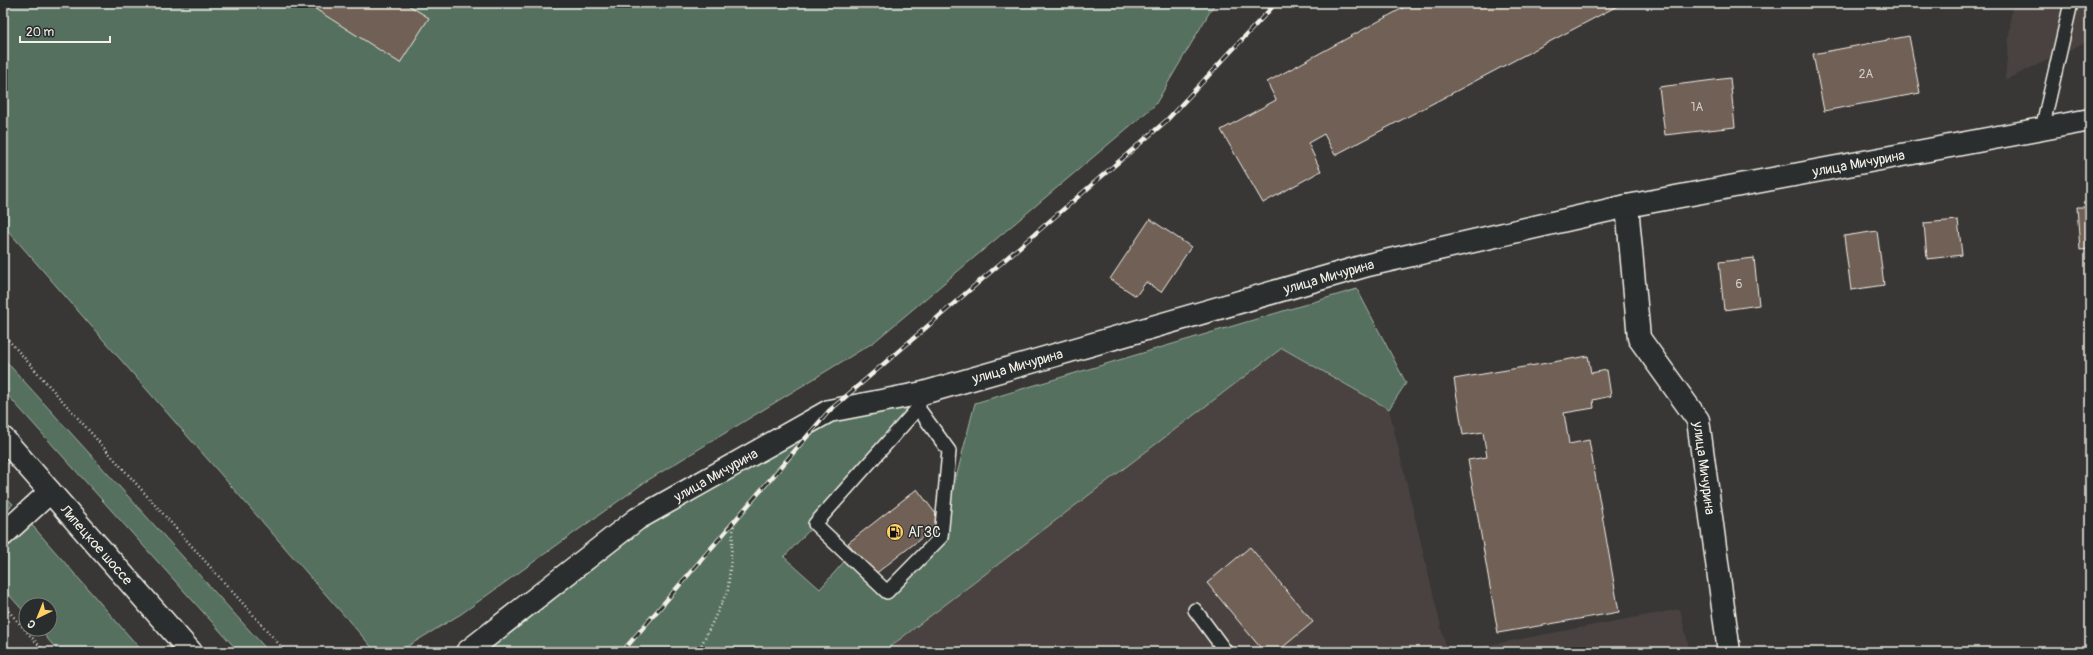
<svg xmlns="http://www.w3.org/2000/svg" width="2093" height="655" font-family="Pangolin,sans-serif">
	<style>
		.built { fill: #48433f }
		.green { fill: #55705e; stroke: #a4b0a3 }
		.building { fill: #6f6055; stroke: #f4f1e8 }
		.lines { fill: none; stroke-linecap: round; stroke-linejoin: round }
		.lane-casing { stroke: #f4f1e8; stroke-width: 16 }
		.street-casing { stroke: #f4f1e8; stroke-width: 25 }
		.secondary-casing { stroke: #f4f1e8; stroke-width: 25 }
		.path { stroke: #f4f1e8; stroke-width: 2.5; stroke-dasharray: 1 3; stroke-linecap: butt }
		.lane { stroke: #2a2d2e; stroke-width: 13 }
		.street { stroke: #2a2d2e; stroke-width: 22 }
		.secondary { stroke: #2a2d2e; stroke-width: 22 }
		.rail-casing { stroke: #f4f1e8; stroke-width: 4.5 }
		.rail { stroke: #2a2d2e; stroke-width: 3; stroke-dasharray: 9; stroke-linecap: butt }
		.labels { text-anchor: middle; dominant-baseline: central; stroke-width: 3; stroke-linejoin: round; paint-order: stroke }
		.number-label { font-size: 12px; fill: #d3cdc3 }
		.street-label { font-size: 14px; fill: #f4f1e8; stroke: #2a2d2e }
		.poi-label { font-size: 14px; fill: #f4f1e8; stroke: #2a2d2e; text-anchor: start }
	</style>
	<rect width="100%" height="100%" fill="#383736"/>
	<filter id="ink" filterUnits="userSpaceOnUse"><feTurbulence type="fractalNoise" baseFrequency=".025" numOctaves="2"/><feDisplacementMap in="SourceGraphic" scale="8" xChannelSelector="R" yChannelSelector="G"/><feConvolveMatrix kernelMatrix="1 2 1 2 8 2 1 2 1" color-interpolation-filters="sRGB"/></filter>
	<g filter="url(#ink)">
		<g class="built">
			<polygon points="2012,3 2090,3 2090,40 2005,80"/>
			<polygon points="1282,348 1389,409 1447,652 883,652"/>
			<polygon points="1680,609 1690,652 1452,652"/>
		</g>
		<g class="green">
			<polygon points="3,3 1215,3 1155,105 874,342 645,482 461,614 398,652 376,652 3,225"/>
			<polygon points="1357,289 1406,383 1389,409 1282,348 883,652 467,652 637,519 829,411 923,393 815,524 784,557 820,589 849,556 887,592 941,537 975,403"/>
			<polygon points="3,358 269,652 239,652 3,390"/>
			<polygon points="3,494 13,504 3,514"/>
			<polygon points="31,524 143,652 59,652 39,629 50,629 50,605 26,605 26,614 3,588 3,548"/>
		</g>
		<g class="building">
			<polygon points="306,3 405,3 429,18 400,63"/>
			<polygon points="1412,3 1623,3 1335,155 1324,134 1308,143 1321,171 1263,203 1221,130 1276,100 1267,82"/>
			<polygon points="1909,36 1920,93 1824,111 1813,54"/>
			<polygon points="1730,78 1735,127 1665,135 1659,87"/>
			<polygon points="2077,207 2090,207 2090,249 2080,250"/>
			<polygon points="1150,219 1191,247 1161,292 1146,282 1136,296 1110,279"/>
			<polygon points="1958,220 1962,255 1927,259 1924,223"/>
			<polygon points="1877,231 1884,285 1851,290 1844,236"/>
			<polygon points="1754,258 1759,305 1724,310 1719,262"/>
			<polygon points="1588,356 1591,373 1607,370 1611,396 1593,400 1594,408 1564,413 1569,444 1589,440 1619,612 1498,633 1468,460 1487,457 1483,432 1463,435 1454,379"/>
			<polygon points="917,489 942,522 874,575 848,543"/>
			<polygon points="1250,547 1313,622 1277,652 1264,652 1207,583"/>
		</g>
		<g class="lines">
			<g class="lane-casing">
				<g id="lane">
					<polyline points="2042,129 2071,3"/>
					<polyline points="918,408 949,451 941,537 887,592 815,524 918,408 923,393"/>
					<polyline points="1195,610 1226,652"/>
				</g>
			</g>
			<g class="street-casing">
				<g id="street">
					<path id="s1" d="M1627 206 1639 338 1698 420 1729 652"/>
					<polyline points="3,535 50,492"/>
					<path id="s2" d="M467 652 637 519 829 411 923 393 1368 265 1627 206 2090 120"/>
				</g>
			</g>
			<g class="secondary-casing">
				<g id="secondary">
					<path id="s3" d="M3 438 191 652"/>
				</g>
			</g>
			<g class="path">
				<polyline points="3,334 286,652"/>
				<polyline points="3,605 45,652"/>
				<polyline points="698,652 728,590 734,522"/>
			</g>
			<use href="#lane" class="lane"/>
			<use href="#street" class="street"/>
			<use href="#secondary" class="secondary"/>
			<g class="rail-casing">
				<polyline id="rail" points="622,652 829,411 1166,121 1276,3"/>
			</g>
			<use href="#rail" class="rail"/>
		</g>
	</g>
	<defs>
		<g id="fuel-disc" transform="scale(0.9)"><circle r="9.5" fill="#ffd166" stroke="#2a2d2e"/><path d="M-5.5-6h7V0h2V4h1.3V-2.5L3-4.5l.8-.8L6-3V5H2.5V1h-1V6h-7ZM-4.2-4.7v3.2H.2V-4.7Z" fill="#111"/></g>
	</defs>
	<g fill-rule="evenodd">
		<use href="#fuel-disc" x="895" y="532"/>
	</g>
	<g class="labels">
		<g class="number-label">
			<text x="1866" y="74">2А</text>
			<text x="1697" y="107">1А</text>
			<text x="1739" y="284">6</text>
		</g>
		<g class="street-label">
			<text stroke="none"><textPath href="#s2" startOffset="1496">улица Мичурина</textPath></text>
			<text stroke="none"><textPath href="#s2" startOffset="954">улица Мичурина</textPath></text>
			<text stroke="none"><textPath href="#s2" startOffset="630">улица Мичурина</textPath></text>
			<text stroke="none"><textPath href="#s1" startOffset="282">улица Мичурина</textPath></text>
			<text stroke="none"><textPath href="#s2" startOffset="306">улица Мичурина</textPath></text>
			<text stroke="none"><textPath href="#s3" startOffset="142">Липецкое шоссе</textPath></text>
		</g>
		<g class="poi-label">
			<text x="908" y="532">АГЗС</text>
		</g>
	</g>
	<rect width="2093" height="655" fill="none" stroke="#2a2d2e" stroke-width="16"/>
	<rect x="8" y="8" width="2077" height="639" fill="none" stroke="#f4f1e8" stroke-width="1.5" filter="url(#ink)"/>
	<g transform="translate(38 617) rotate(223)"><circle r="19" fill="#2a2d2e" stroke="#7b7b78"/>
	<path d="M0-3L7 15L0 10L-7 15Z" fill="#ffd166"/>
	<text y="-6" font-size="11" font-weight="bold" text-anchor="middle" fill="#f4f1e8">С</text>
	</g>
	<path d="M20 36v6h90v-6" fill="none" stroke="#f4f1e8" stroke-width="2"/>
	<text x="26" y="36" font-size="12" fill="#f4f1e8" stroke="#2a2d2e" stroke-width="3" paint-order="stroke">20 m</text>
</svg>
